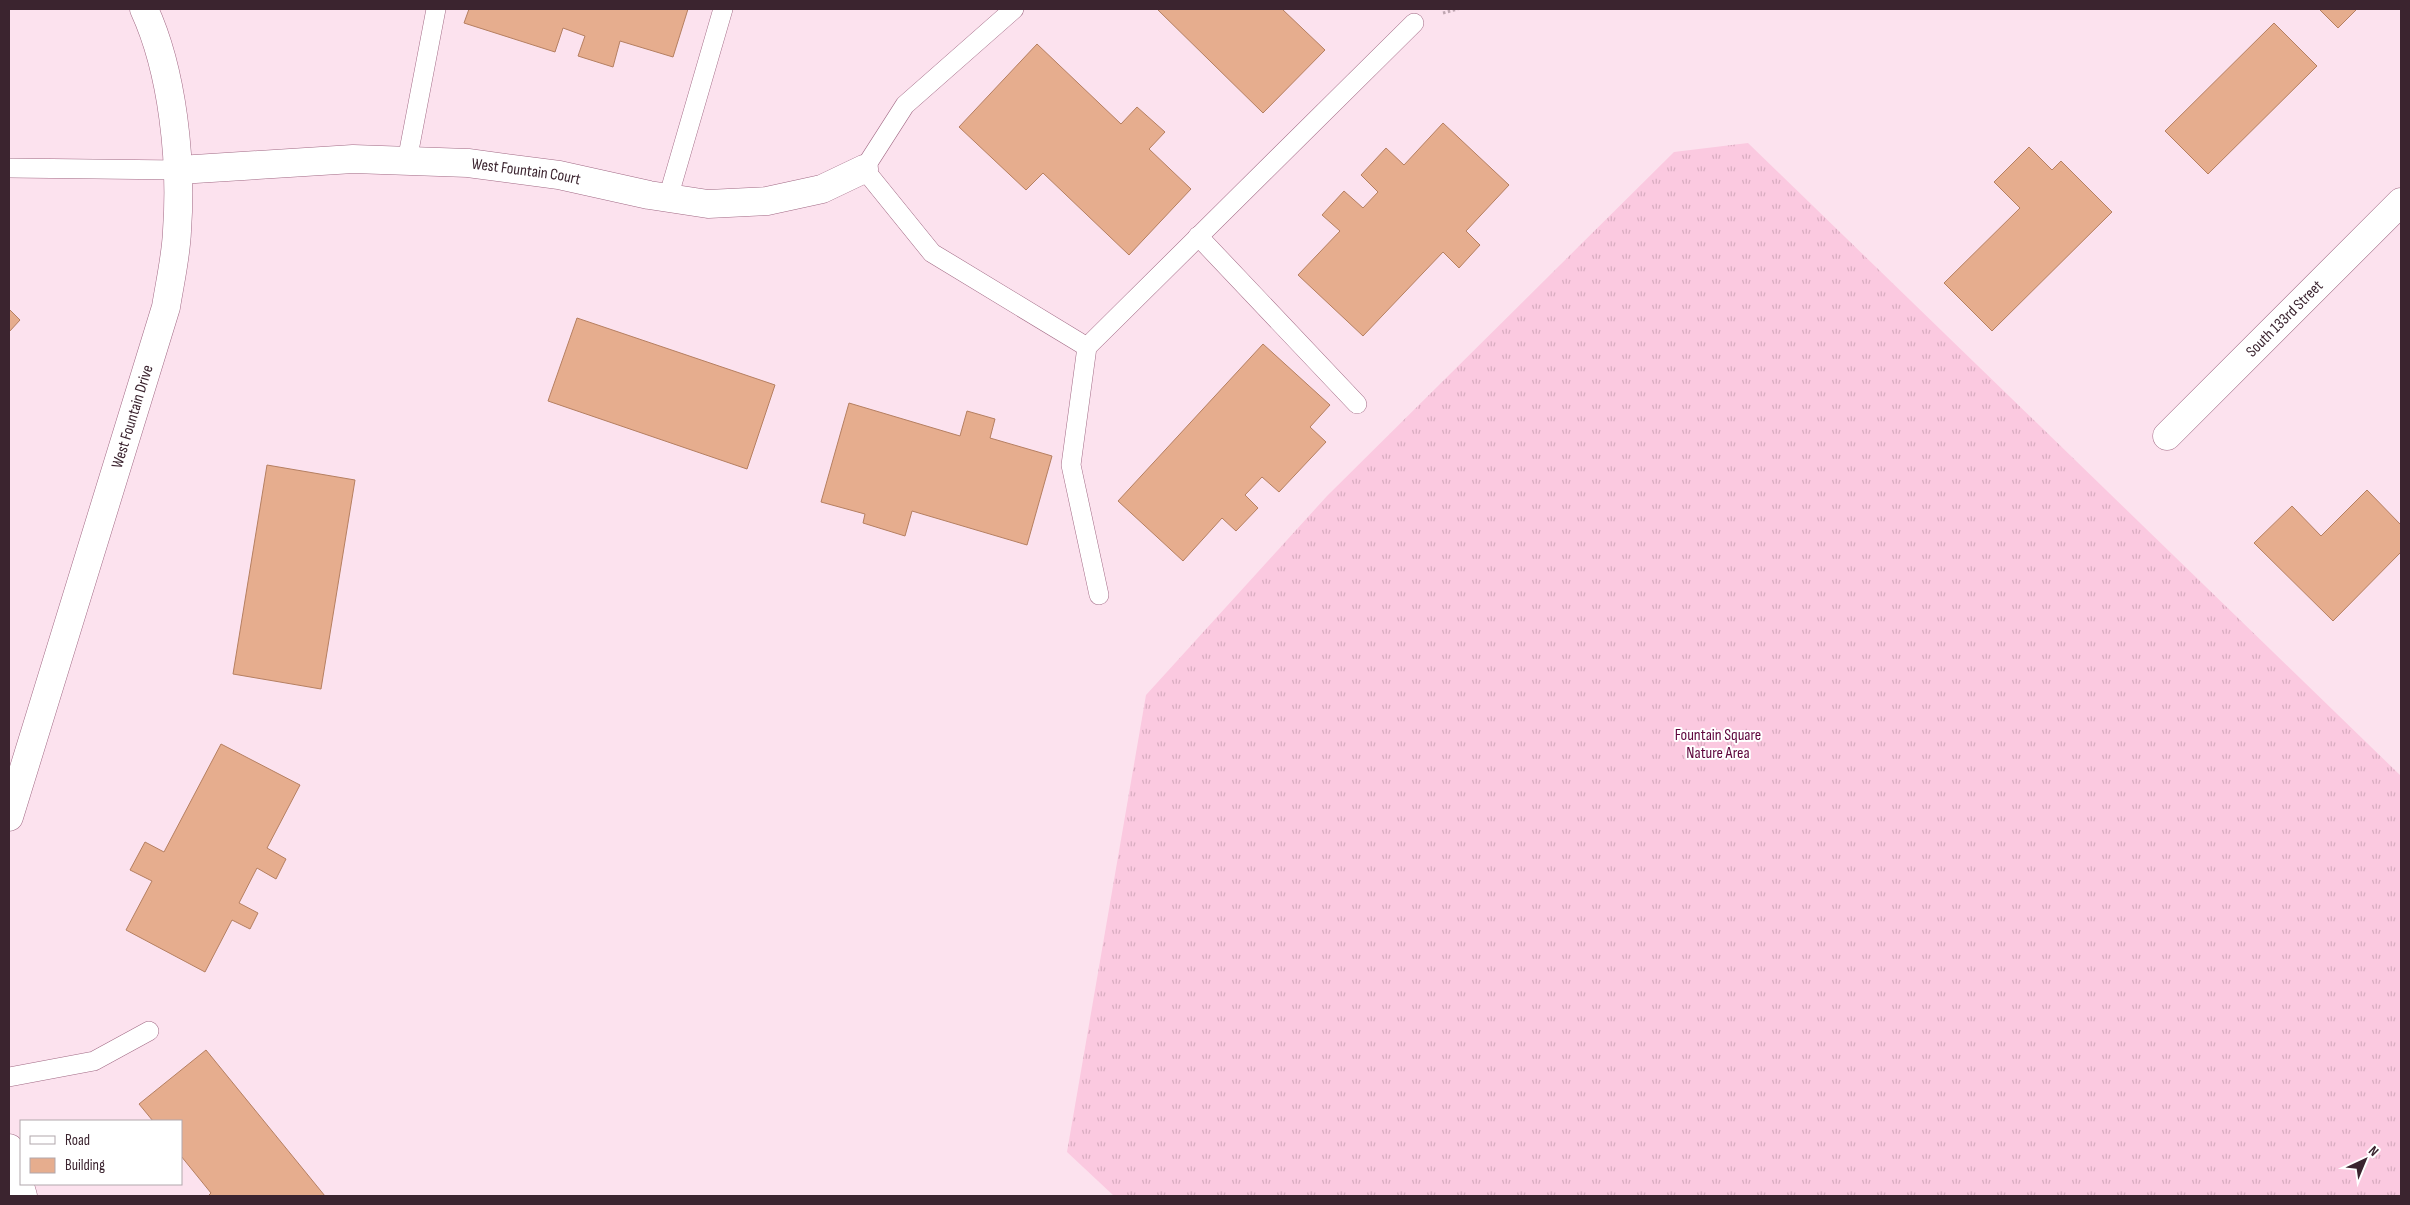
<svg xmlns="http://www.w3.org/2000/svg" width="2410" height="1205" font-family="'Sofia Sans Condensed',sans-serif">
	<style>
		.grass { fill: url(#grass-tufts) }
		.building { fill: #e6ad8e; stroke: #b57f61 }
		.lines { fill: none; stroke-linecap: round; stroke-linejoin: round }
		.lane-casing { stroke: #a16984; stroke-width: 20 }
		.street-casing { stroke: #a16984; stroke-width: 29 }
		.path { stroke: #bfa6b1; stroke-width: 3; stroke-dasharray: 2.5 2.5; stroke-linecap: butt }
		.lane { stroke: #fff; stroke-width: 19 }
		.street { stroke: #fff; stroke-width: 28 }
		.labels { text-anchor: middle; dominant-baseline: central; stroke-width: 4; stroke-linejoin: round; paint-order: stroke }
		.street-label { font-size: 16px; fill: #3b242f; stroke: #fff }
		.park-label { font-size: 16px; fill: #5d043b; stroke: #fff }
	</style>
	<defs>
		<pattern id="grass-tufts" width="24" height="20" patternUnits="userSpaceOnUse" patternTransform="scale(1.25)"><rect width="24" height="20" fill="#fbc9e0"/><path d="M3 7l-1-3M5 7V3M7 7l1-3M15 17l-1-3M17 17v-4M19 17l1-3" fill="none" stroke="#d8acc0"/></pattern>
	</defs>
	<rect width="100%" height="100%" fill="#fce2ee"/>
	<polygon class="grass" points="1748,143 2401,776 2401,1196 1114,1196 1067,1152 1146,695 1327,496 1674,152"/>
	<g class="building">
		<polygon points="469,9 688,9 673,57 620,41 613,67 578,56 585,36 563,28 555,52 464,23"/>
		<polygon points="1157,9 1282,9 1325,50 1263,113"/>
		<polygon points="2319,9 2357,9 2338,28"/>
		<polygon points="2274,23 2317,66 2208,174 2165,131"/>
		<polygon points="1037,44 1121,124 1137,107 1165,132 1149,149 1191,189 1129,255 1043,173 1026,190 959,127"/>
		<polygon points="1443,123 1509,185 1466,231 1480,245 1459,268 1443,252 1363,336 1298,275 1340,231 1322,215 1344,191 1363,208 1378,192 1361,175 1386,148 1404,165"/>
		<polygon points="2029,147 2052,170 2061,161 2112,212 1992,331 1944,283 2020,208 1994,182"/>
		<polygon points="9,309 20,320 9,332"/>
		<polygon points="577,318 775,385 747,469 548,401"/>
		<polygon points="1263,344 1330,405 1310,427 1326,442 1279,492 1262,477 1245,495 1258,508 1236,531 1222,518 1183,561 1118,501"/>
		<polygon points="849,403 960,436 967,411 995,419 990,438 1052,456 1027,545 912,511 905,536 863,523 865,514 821,502"/>
		<polygon points="267,465 355,480 321,689 233,674"/>
		<polygon points="2367,490 2401,525 2401,552 2333,621 2254,543 2292,506 2321,536"/>
		<polygon points="221,744 300,785 267,848 286,859 276,879 257,868 239,903 258,913 250,929 232,920 205,972 126,930 152,881 130,870 145,842 164,852"/>
		<polygon points="206,1050 325,1196 208,1196 211,1193 181,1156 181,1121 153,1121 139,1104"/>
	</g>
	<g class="lines">
		<g class="lane-casing">
			<g id="lane">
				<polyline points="1014,9 905,105 864,169 932,253 1087,347"/>
				<polyline points="407,161 436,9"/>
				<polyline points="9,168 179,170"/>
				<polyline points="668,198 723,9"/>
				<polyline points="1198,236 1357,404"/>
				<polyline points="1099,595 1071,465 1087,347 1414,23"/>
				<polyline points="9,1077 94,1061 149,1031"/>
			</g>
		</g>
		<g class="street-casing">
			<g id="street">
				<path id="s1" d="M179 170 353 159 468 163 559 175 649 195 708 204 767 201 822 189 864 169"/>
				<path id="s2" d="M2167 436 2401 202"/>
				<path id="s3" d="M9 817 166 307C170 282 176 256 177 231 182 161 173 72 144 9"/>
				<polyline points="9,1148 23,1196"/>
			</g>
		</g>
		<polyline class="path" points="1443,13 1458,9"/>
		<use href="#lane" class="lane"/>
		<use href="#street" class="street"/>
	</g>
	<g class="labels">
		<g class="street-label">
			<text stroke="none"><textPath href="#s1" startOffset="348">West Fountain Court</textPath></text>
			<text stroke="none"><textPath href="#s2" startOffset="166">South 133rd Street</textPath></text>
			<text stroke="none"><textPath href="#s3" startOffset="419">West Fountain Drive</textPath></text>
		</g>
		<g class="park-label">
			<text x="1718" y="735">Fountain Square<tspan x="1718" dy="18">Nature Area</tspan></text>
		</g>
	</g>
	<rect width="2410" height="1205" fill="none" stroke="#3b242f" stroke-width="20"/>
	<rect x="20" y="1120" width="162" height="65" fill="#ffffff" stroke="#b1a7ac"/>
	<rect x="30" y="1136" width="25" height="8" fill="#ffffff" stroke="#b1a7ac"/>
	<text x="65" y="1145" font-size="15" fill="#3b242f">Road</text>
	<rect x="30" y="1158" width="25" height="15" fill="#e6ad8e" stroke="#b1a7ac"/>
	<text x="65" y="1170" font-size="15" fill="#3b242f">Building</text>
	<g transform="translate(2365 1160) rotate(44)" stroke="#ffffff" stroke-width="4" paint-order="stroke">
	<path d="M0-4L9 19L0 12L-9 19Z" fill="#3b242f"/>
	<text y="-8" font-size="14" font-weight="bold" text-anchor="middle" fill="#3b242f">N</text>
	</g>
</svg>
